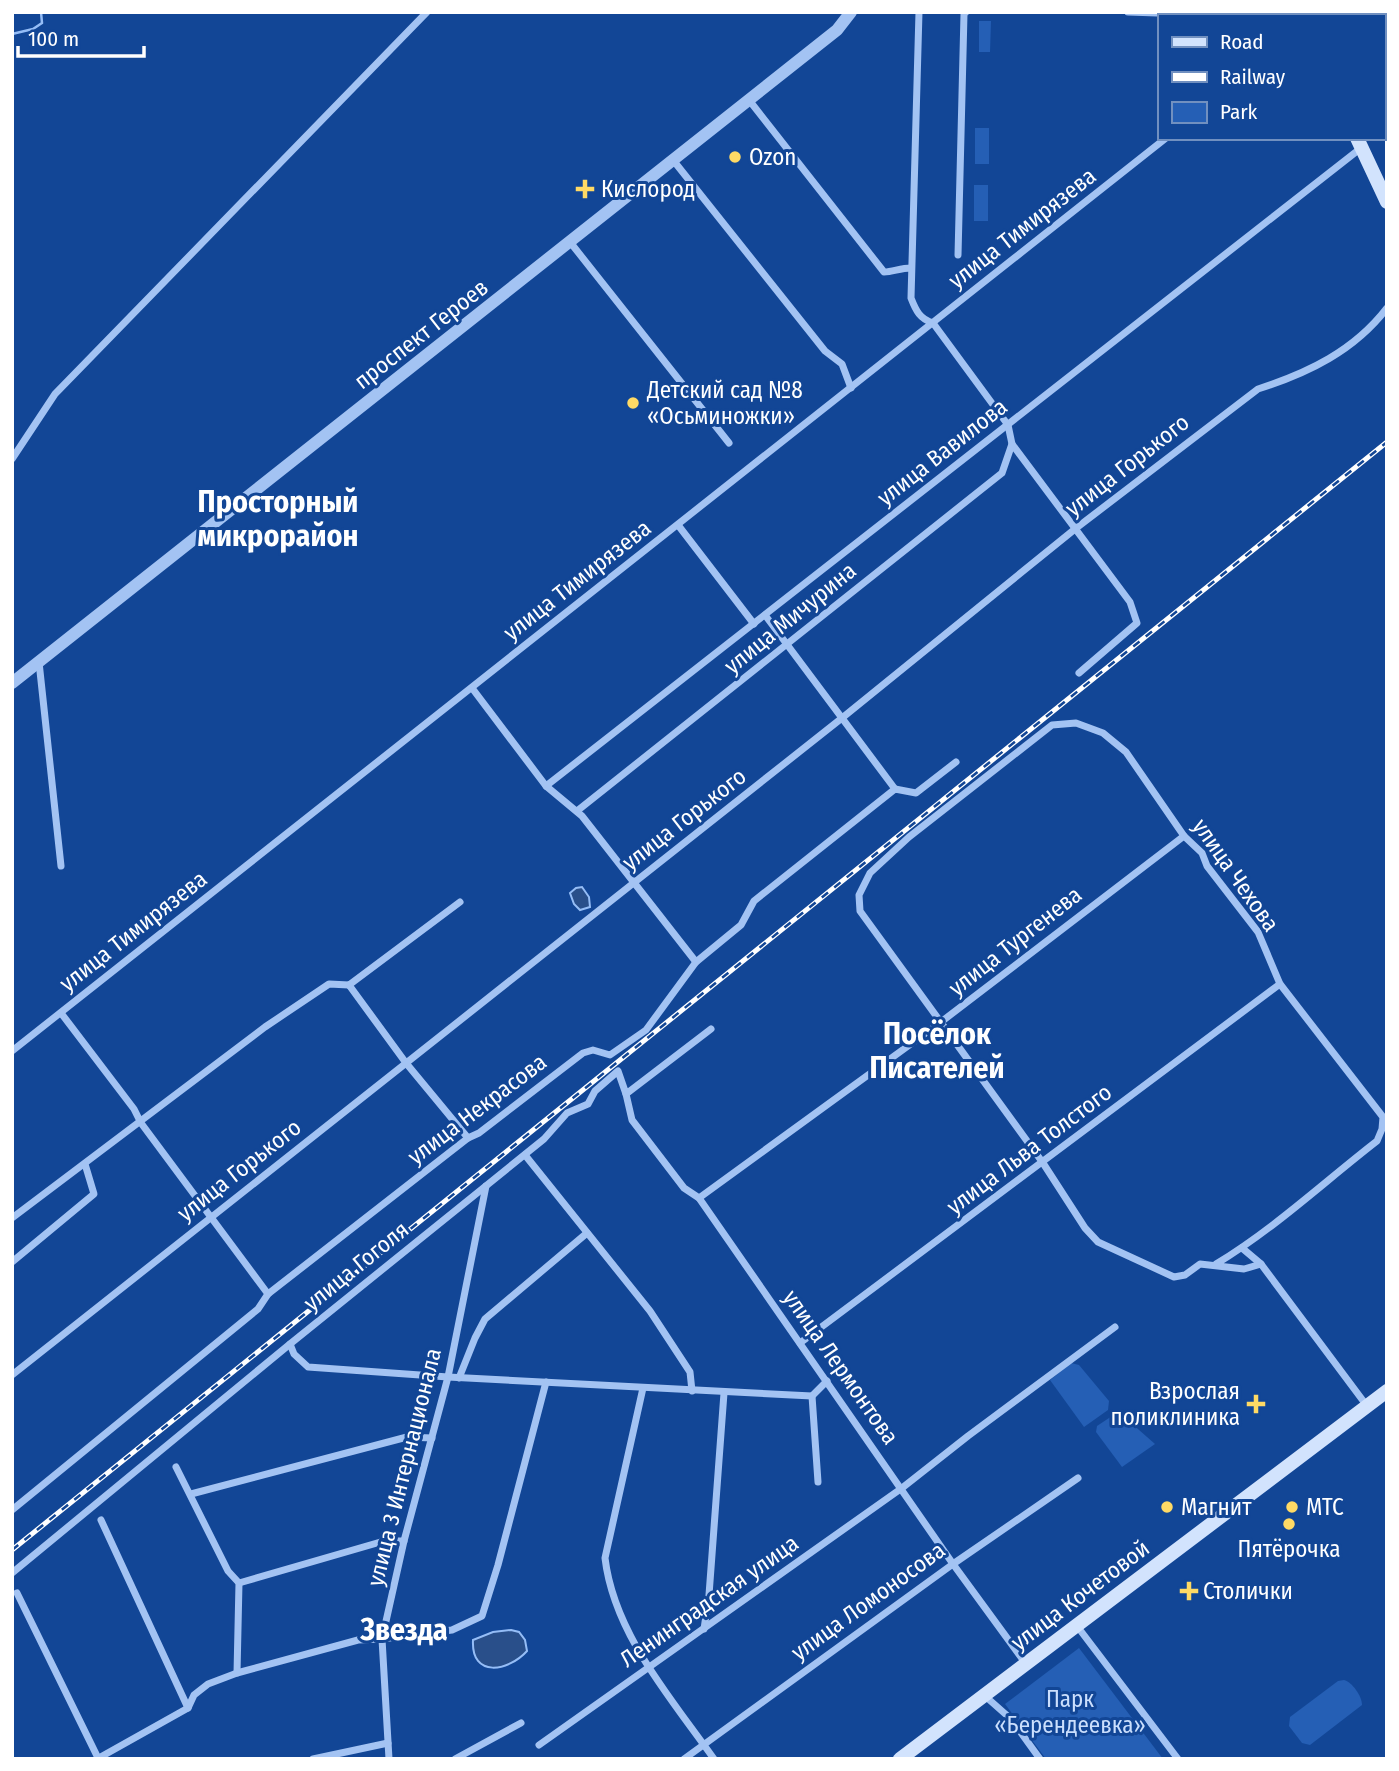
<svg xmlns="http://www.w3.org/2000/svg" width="1399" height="1771" font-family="'Fira Sans Condensed',sans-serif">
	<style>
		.green { fill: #255fb5 }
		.water { fill: #294f8a; stroke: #95bdf6; stroke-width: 2 }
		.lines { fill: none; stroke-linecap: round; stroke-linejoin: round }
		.stream { stroke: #95bdf6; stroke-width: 2.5 }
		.minor { stroke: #a3c3f3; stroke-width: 7 }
		.tertiary { stroke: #a3c3f3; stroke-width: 12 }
		.secondary { stroke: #d2e3fd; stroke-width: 14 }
		.rail-casing { stroke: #fff; stroke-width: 5 }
		.rail { stroke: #124696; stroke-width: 2.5; stroke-dasharray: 8; stroke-linecap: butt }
		.poi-dot { fill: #ffda65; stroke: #124696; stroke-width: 2.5 }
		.labels { text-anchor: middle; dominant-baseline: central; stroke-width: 6; stroke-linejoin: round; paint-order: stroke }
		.poi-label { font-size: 23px; fill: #fff; stroke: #124696; text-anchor: start }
		.street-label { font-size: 23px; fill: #fff; stroke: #124696 }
		.park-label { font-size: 23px; fill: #cbdffd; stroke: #124696 }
		.district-label { font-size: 30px; font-weight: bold; fill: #fff; stroke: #124696 }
	</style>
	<rect width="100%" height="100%" fill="#124696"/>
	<g class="green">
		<polygon points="979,21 991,21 990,52 979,52"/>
		<rect x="975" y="128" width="14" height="36"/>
		<rect x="974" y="185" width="14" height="36"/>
		<polygon points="1071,1363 1079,1365 1109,1401 1108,1410 1084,1427 1050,1380"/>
		<polygon points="1122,1415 1155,1444 1122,1467 1096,1432 1097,1426 1112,1416"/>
		<polygon points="1079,1648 1163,1759 1046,1759 1005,1704"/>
		<path d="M1344 1680C1352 1682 1362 1696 1362 1705L1310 1745 1302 1743 1289 1726 1290 1717 1338 1681Z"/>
	</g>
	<g class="water">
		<polygon points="582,887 589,897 590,907 580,910 574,904 570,893 576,888"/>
		<path d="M511 1630 519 1632 525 1640 527 1651C509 1671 471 1679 473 1640L493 1632Z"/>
	</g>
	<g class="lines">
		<polyline class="stream" points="12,34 33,29 42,23 41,12"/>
		<g class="minor">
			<path d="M919 12 911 298C916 311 920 319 933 323"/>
			<polyline points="1128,12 1246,16"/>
			<path d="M749 100 884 272C893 272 900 268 911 268"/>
			<polyline points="673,160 825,351 842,364 851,388"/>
			<polyline points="570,242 729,443"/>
			<polyline points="958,255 964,14 966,12"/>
			<polyline points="933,323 1008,425 1012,444 1130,602 1137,623 1079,673"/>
			<polyline points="12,459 55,394 427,12"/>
			<polyline points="678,525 754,624"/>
			<polyline points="765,615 895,789"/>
			<polyline points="39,662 61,866"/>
			<polyline points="472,688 546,786 582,816 696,962"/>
			<polyline points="546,786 1361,148"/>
			<polyline points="577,811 1002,473 1012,444"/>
			<polyline points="349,985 406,1063 468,1138"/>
			<polyline points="349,985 460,902"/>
			<polyline points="61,1013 134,1109 141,1123 268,1294"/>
			<polyline points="12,1051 1166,138"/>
			<polyline points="626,1094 632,1120 684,1188 699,1198 953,1564 1026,1664"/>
			<polyline points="525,1155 650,1311 690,1372 692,1391"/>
			<polyline points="699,1198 941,1022 1184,836"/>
			<polyline points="12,1218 265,1027 329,984 349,985"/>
			<polyline points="1242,1248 1261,1264"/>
			<polyline points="12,1262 94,1194 85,1164"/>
			<path d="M1216 1264C1274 1229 1324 1182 1377 1141L1382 1129 1383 1117 1280 984 1258 932 1207 866 1202 853 1184 836 1126 752 1103 733 1076 723 1052 725 909 837 870 873 859 895 860 911 1043 1163 1085 1228 1098 1242 1174 1277 1185 1275 1200 1264 1244 1269 1261 1264 1367 1406"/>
			<polyline points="800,1343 1280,984"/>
			<polyline points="290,1344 294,1354 308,1367 448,1377 812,1396 827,1381"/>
			<path d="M12 1375 842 718 1075 529 1258 389C1308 373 1354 351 1387 308"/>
			<polyline points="459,1378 475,1338 485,1319 587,1233"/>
			<path d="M643 1388 605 1558C614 1634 671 1698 714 1759"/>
			<polyline points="812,1396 818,1482"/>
			<polyline points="176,1467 228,1571 239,1583 237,1673"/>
			<polyline points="191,1494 407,1437 432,1438"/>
			<polyline points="12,1510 258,1309 268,1294 468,1138 479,1133 583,1053 593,1050 610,1055 646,1030 696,962 741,925 754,901 895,789 916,793 956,762"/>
			<polyline points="101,1520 188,1708"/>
			<polyline points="12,1573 290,1344 544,1139 567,1113 588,1104 595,1091 618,1071 626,1094 711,1029"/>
			<polyline points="239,1583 384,1541 404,1541"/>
			<polyline points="17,1593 98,1758"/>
			<polyline points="1077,1626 1178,1759"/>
			<polyline points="704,1629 709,1595 724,1393"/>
			<polyline points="985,1696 1011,1719 1040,1759"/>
			<polyline points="539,1745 902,1488 968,1436 1115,1327"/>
			<polyline points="97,1759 188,1708 194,1695 208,1684 237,1673 358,1640 382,1639 452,1630 482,1616 498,1565 546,1382"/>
			<polyline points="313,1759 388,1743"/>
			<polyline points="389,1759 382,1639 404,1541 448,1377 486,1186"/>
			<polyline points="455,1759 521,1723"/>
			<polyline points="684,1759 953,1564 1078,1478"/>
		</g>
		<polyline class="tertiary" points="12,683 837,30 851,12"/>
		<g class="secondary">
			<polyline points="1294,12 1295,16"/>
			<polyline points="1357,138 1387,202"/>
			<polyline points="900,1759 1387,1391"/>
		</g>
		<g class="rail-casing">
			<polyline id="rail" points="12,1550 1387,442"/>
		</g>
		<use href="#rail" class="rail"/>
	</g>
	<g class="poi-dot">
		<circle cx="735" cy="157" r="7"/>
		<path d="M581.5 178.5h7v7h7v7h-7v7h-7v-7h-7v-7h7z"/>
		<circle cx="633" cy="403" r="7"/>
		<path d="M1252.5 1393.5h7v7h7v7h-7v7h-7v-7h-7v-7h7z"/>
		<circle cx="1167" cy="1507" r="7"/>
		<circle cx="1292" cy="1507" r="7"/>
		<circle cx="1289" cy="1524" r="7"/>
		<path d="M1185.5 1580.5h7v7h7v7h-7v7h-7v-7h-7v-7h7z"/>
	</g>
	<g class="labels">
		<g class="poi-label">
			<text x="749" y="157">Ozon</text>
			<text x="601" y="189">Кислород</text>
			<text x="647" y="390">Детский сад №8<tspan x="647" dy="26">«Осьминожки»</tspan></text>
			<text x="1240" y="1391" text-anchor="end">Взрослая<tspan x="1240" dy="26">поликлиника</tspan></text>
			<text x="1181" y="1507">Магнит</text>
			<text x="1306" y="1507">МТС</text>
			<text x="1289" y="1549" text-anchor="middle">Пятёрочка</text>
			<text x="1203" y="1591">Столички</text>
		</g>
		<g class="street-label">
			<text transform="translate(1022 228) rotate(-38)">улица Тимирязева</text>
			<text transform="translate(421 334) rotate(-38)">проспект Героев</text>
			<text transform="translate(942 452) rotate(-38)">улица Вавилова</text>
			<text transform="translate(1127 465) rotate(-38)">улица Горького</text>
			<text transform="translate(577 580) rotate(-38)">улица Тимирязева</text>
			<text transform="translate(790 618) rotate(-39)">улица Мичурина</text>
			<text transform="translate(684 819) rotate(-38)">улица Горького</text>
			<text transform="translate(1236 875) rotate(55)">улица Чехова</text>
			<text transform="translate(133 931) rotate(-38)">улица Тимирязева</text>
			<text transform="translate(1015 941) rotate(-38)">улица Тургенева</text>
			<text transform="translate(477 1109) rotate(-37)">улица Некрасова</text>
			<text transform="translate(1029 1149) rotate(-37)">улица Льва Толстого</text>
			<text transform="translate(239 1170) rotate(-38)">улица Горького</text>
			<text transform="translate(356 1266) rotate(-39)">улица Гоголя</text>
			<text transform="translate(841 1367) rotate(55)">улица Лермонтова</text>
			<text transform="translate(404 1467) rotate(-76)">улица 3 Интернационала</text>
			<text transform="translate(1080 1595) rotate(-37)">улица Кочетовой</text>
			<text transform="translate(709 1601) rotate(-35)">Ленинградская улица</text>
			<text transform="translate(868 1601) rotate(-36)">улица Ломоносова</text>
		</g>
		<g class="park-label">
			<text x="1070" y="1699">Парк<tspan x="1070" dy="26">«Берендеевка»</tspan></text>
		</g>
		<g class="district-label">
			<text x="278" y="502">Просторный<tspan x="278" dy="34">микрорайон</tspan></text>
			<text x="937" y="1034">Посёлок<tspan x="937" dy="34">Писателей</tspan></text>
			<text x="404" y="1630">Звезда</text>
		</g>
	</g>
	<rect width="1399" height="1771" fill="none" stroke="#ffffff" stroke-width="28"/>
	<rect x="1158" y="14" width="228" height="126" fill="#124696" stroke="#7190c0" stroke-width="2"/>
	<rect x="1172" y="37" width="35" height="10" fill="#d2e3fd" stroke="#7190c0" stroke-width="2"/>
	<text x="1220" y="49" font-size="21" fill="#ffffff">Road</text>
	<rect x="1172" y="72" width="35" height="10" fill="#ffffff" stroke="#7190c0" stroke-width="2"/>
	<text x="1220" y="84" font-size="21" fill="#ffffff">Railway</text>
	<rect x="1172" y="102" width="35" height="21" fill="#255fb5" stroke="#7190c0" stroke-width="2"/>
	<text x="1220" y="119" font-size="21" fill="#ffffff">Park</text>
	<path d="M18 46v10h126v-10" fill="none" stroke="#ffffff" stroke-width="3.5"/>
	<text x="28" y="46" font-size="21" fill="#ffffff" stroke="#124696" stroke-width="5" paint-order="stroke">100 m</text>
</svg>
